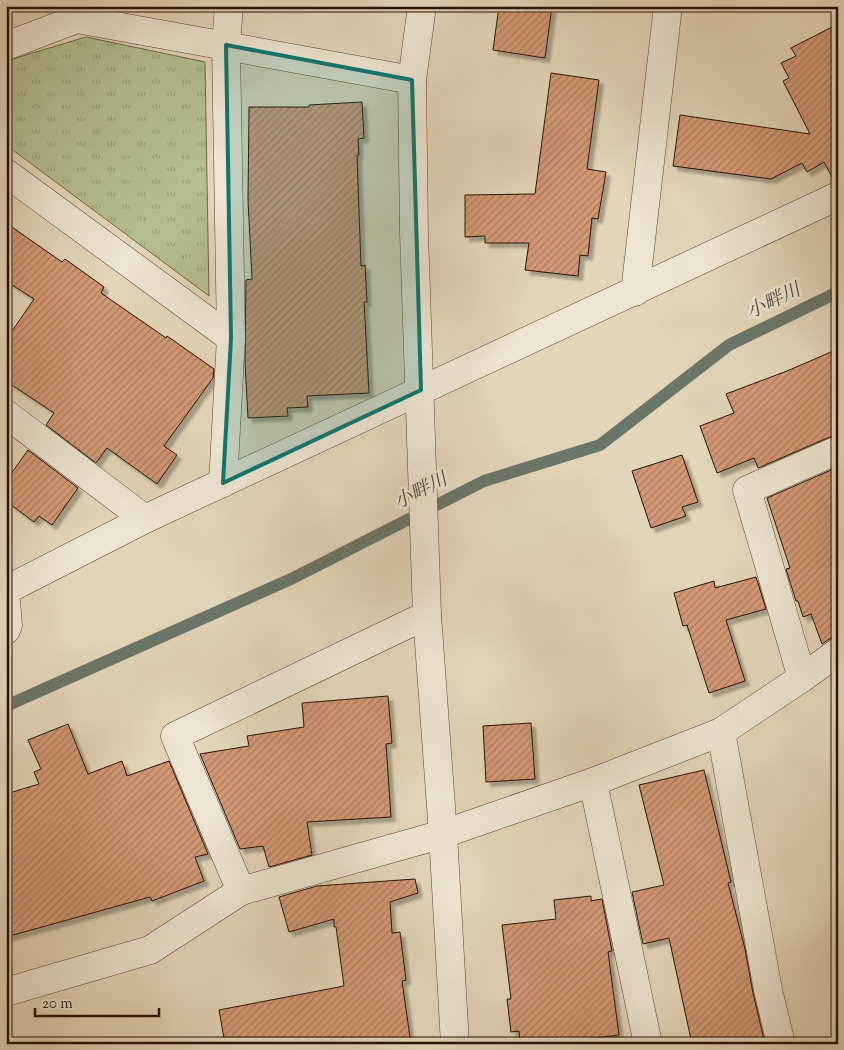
<svg xmlns="http://www.w3.org/2000/svg" width="844" height="1050" font-family="'Sorts Mill Goudy','Noto Serif JP',serif">
	<style>
		.park { fill: url(#park-tufts); stroke: #6e674c }
		.lines { fill: none; stroke-linecap: round; stroke-linejoin: round }
		.stream { stroke: #6a7669; stroke-width: 12 }
		.building { fill: url(#building-hatch); stroke: #281107; filter: url(#shadow) }
		.minor-casing { stroke: #574233; stroke-width: 29 }
		.minor { stroke: #ede4d1; stroke-width: 28 }
		.marked { fill: #0f766e; fill-opacity: 0.2; stroke: #0f766e; stroke-width: 4; stroke-linejoin: round }
		.labels { text-anchor: middle; dominant-baseline: central; stroke-width: 5; stroke-linejoin: round; paint-order: stroke }
		.water-label { font-size: 19px; font-style: italic; fill: #4e4c40; stroke: #ede4d1 }
	</style>
	<defs>
		<pattern id="park-tufts" width="24" height="20" patternUnits="userSpaceOnUse" patternTransform="scale(1.25)"><rect width="24" height="20" fill="#b3bd90"/><path d="M3 7l-1-3M5 7V3M7 7l1-3M15 17l-1-3M17 17v-4M19 17l1-3" fill="none" stroke="#9aa17b"/></pattern>
		<pattern id="building-hatch" width="6" height="6" patternUnits="userSpaceOnUse" patternTransform="scale(1.25)"><rect width="6" height="6" fill="#d39974"/><path d="M-1 1l2-2M0 6l6-6M5 7l2-2" fill="none" stroke="#ab7b5d"/></pattern>
		<filter id="shadow"><feDropShadow dx="4.5" dy="4.5" stdDeviation="1" flood-color="#0004"/></filter>
	</defs>
	<rect width="100%" height="100%" fill="#e3d5b8"/>
	<filter id="stains"><feTurbulence type="fractalNoise" baseFrequency=".004" numOctaves="4"/><feColorMatrix values="0 0 0 0 .2 0 0 0 0 .09 0 0 0 0 .02 0 0 0 .5 -.17"/></filter>
	<radialGradient id="worn" r=".72"><stop offset=".6" stop-color="#630" stop-opacity="0"/><stop offset="1" stop-color="#630" stop-opacity=".3"/></radialGradient>
	<polygon class="park" points="86,37 205,62 209,296 6,145 6,61"/>
	<g class="lines">
		<polyline class="stream" points="6,706 291,579 484,481 600,445 729,345 838,292"/>
	</g>
	<g class="building">
		<polygon points="499,6 552,6 545,58 493,50"/>
		<polygon points="838,24 838,181 834,181 824,162 807,172 802,163 771,179 673,166 680,115 810,134 783,81 789,78 781,63 796,56 791,48"/>
		<polygon points="551,73 599,80 587,169 606,172 598,219 592,218 588,256 580,255 578,276 525,270 529,243 485,243 485,236 465,237 465,195 535,194"/>
		<polygon points="362,102 364,138 358,139 359,155 357,155 361,266 365,265 367,302 364,302 369,393 307,396 308,407 287,408 288,416 248,418 245,362 246,280 252,279 248,200 249,107 309,107 309,105"/>
		<polygon points="6,223 62,262 65,259 104,287 101,293 166,338 167,336 214,369 213,378 164,446 177,455 157,484 107,448 96,463 46,425 54,413 6,381 6,340 34,299 6,281"/>
		<polygon points="838,349 838,435 832,436 758,468 754,458 717,473 700,426 734,413 726,394 787,371"/>
		<polygon points="28,450 78,488 52,525 39,516 34,522 6,501 6,481"/>
		<polygon points="682,455 698,502 682,507 686,516 651,528 632,471"/>
		<polygon points="838,467 838,637 829,639 822,644 811,614 803,617 798,601 796,601 786,569 790,568 767,498"/>
		<polygon points="756,577 766,609 726,620 745,681 709,693 687,625 683,626 674,593 714,581 715,588"/>
		<polygon points="388,696 392,743 386,744 391,817 307,822 312,855 269,867 263,846 240,849 200,754 249,746 247,736 304,727 302,703"/>
		<polygon points="531,723 535,779 486,782 483,726"/>
		<polygon points="68,724 88,774 122,761 127,776 169,761 208,854 195,857 204,881 152,901 150,897 6,937 6,794 39,784 34,772 41,769 28,740"/>
		<polygon points="704,770 731,882 728,883 745,949 753,993 765,1044 692,1044 669,938 643,944 632,892 664,885 639,785"/>
		<polygon points="415,879 418,893 390,902 392,933 400,932 406,980 402,981 411,1044 225,1044 219,1010 344,986 336,927 334,927 334,919 289,932 279,897 317,886"/>
		<polygon points="591,896 591,901 602,899 612,951 608,952 619,1035 544,1044 520,1044 519,1031 511,1032 507,999 511,999 502,925 556,919 554,900"/>
	</g>
	<g class="lines">
		<g class="minor-casing">
			<g id="minor">
				<polyline points="422,6 412,80 414,233 427,615 443,834 455,1044"/>
				<polyline points="6,46 77,19 412,80"/>
				<polyline points="6,173 231,338"/>
				<polyline points="635,292 668,6"/>
				<polyline points="6,414 145,519"/>
				<polyline points="223,483 231,338 226,45 229,6"/>
				<polyline points="6,590 145,519 838,196"/>
				<polyline points="6,601 8,625 6,630"/>
				<polyline points="802,678 747,490 838,450"/>
				<polyline points="721,732 768,990 781,1044"/>
				<polyline points="593,782 648,1044"/>
				<polyline points="241,891 175,736 427,615"/>
				<polyline points="6,992 150,950 241,891 443,834 593,782 721,732 802,678 838,652"/>
			</g>
		</g>
		<use href="#minor" class="minor"/>
	</g>
	<path class="marked" d="M226 45 412 80 421 390 223 483 231 338Z"/>
	<g class="labels">
		<g class="water-label">
			<text transform="translate(774 302) rotate(-26)">小畔川</text>
			<text transform="translate(421 492) rotate(-27)">小畔川</text>
		</g>
	</g>
	<rect width="844" height="1050" fill="none" stroke="#e3d5b8" stroke-width="25"/>
	<rect x="8" y="8" width="829" height="1035" fill="none" stroke="#281107" stroke-width="2.5"/>
	<rect x="12" y="12" width="819" height="1025" fill="none" stroke="#281107"/>
	<path d="M35 1008v8h124v-8" fill="none" stroke="#281107" stroke-width="2.5"/>
	<text x="42" y="1008" font-size="15" fill="#281107" stroke="#ede4d1" stroke-width="4" paint-order="stroke">20 m</text>
	<rect width="100%" height="100%" filter="url(#stains)"/>
	<rect width="100%" height="100%" fill="url(#worn)"/>
</svg>
